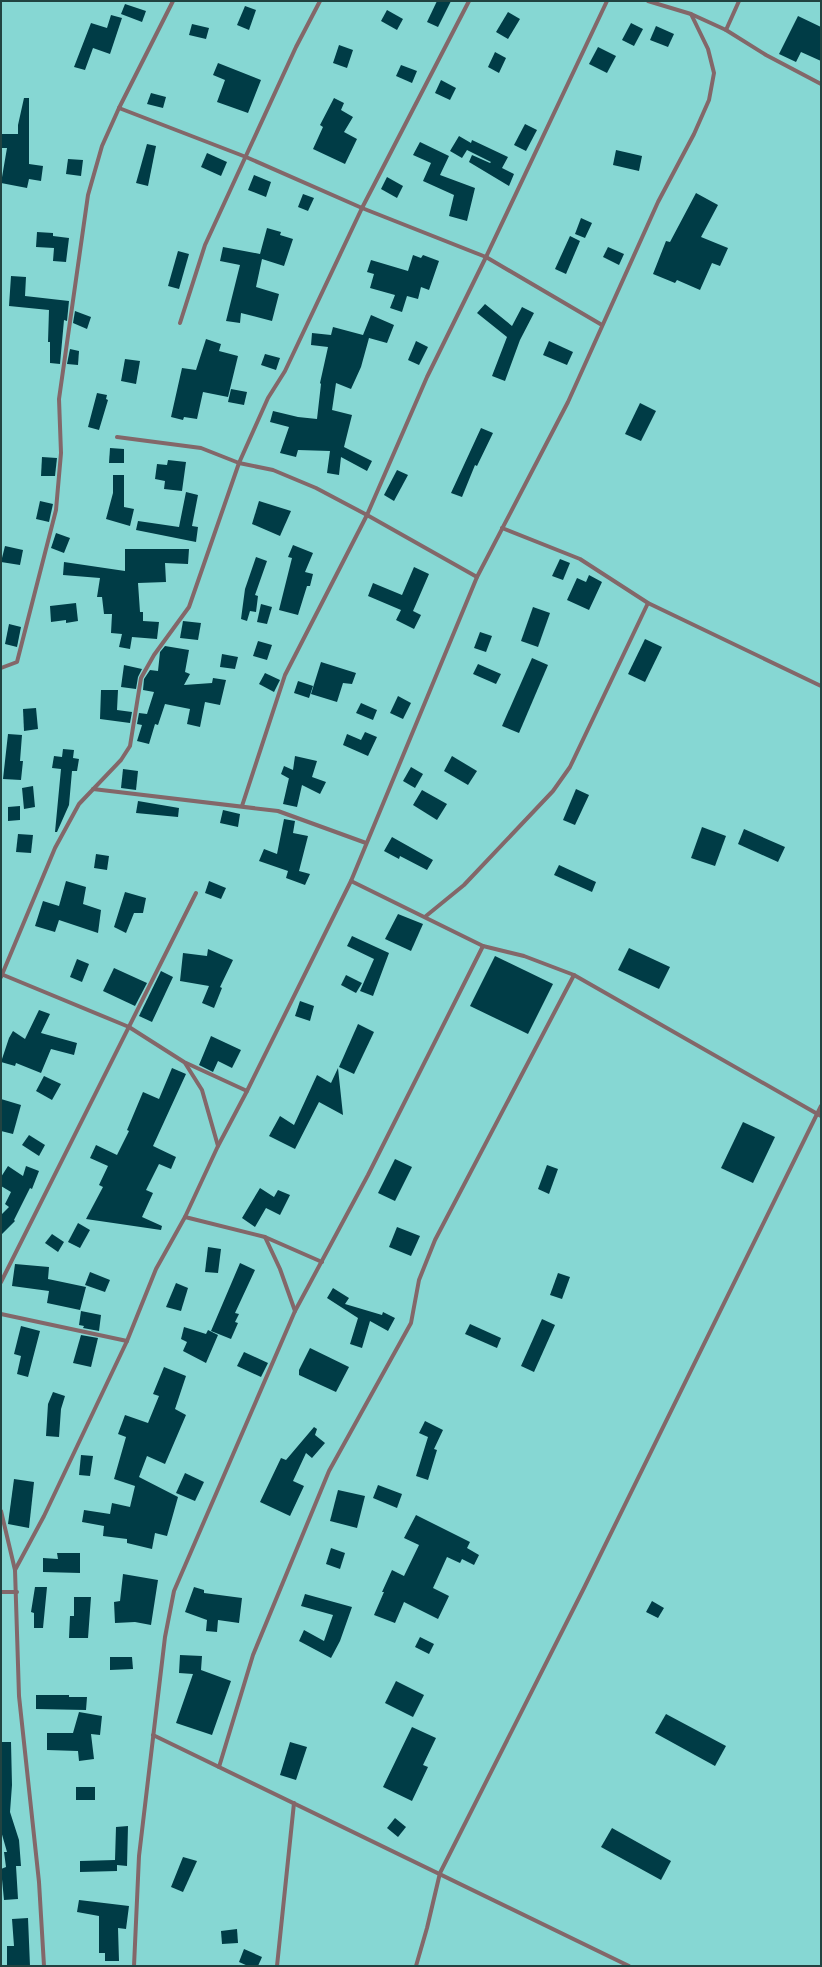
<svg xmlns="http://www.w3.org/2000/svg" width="822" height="1967" font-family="Ubuntu,sans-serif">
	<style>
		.building { fill: #003c46 }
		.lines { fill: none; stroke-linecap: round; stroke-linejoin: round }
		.minor { stroke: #836769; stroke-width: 4 }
	</style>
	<rect width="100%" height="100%" fill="#86d7d3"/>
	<g class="building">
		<polygon points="437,1 451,1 438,27 427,22"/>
		<polygon points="125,4 146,11 142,22 121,14"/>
		<polygon points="245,6 256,10 249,30 237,25"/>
		<polygon points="387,10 403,19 397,30 381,21"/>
		<polygon points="508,12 520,19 508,39 496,32"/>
		<polygon points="111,15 122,18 110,54 93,48 85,70 74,67 91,23 107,28"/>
		<polygon points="798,16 821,27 821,61 801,52 796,62 779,54"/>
		<polygon points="631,23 643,29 634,46 622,40"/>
		<polygon points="192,24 209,28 206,39 189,35"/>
		<polygon points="656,26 674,34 668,47 650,40"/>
		<polygon points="339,45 353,50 347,68 333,63"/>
		<polygon points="598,47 616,56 607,73 589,64"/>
		<polygon points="495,52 506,58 499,73 488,67"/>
		<polygon points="218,63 261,80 248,113 217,102 225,80 213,75"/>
		<polygon points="401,65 417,71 412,83 396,76"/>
		<polygon points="441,80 456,88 450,100 435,93"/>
		<polygon points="151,93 166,97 163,108 147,104"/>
		<polygon points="24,98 29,98 29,164 43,166 41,181 29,179 27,188 1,183 7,148 1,148 1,134 18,134 18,125"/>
		<polygon points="334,98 344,103 341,110 353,117 344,132 357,139 345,164 313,149 323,127 320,125"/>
		<polygon points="525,124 537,130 526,151 514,145"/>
		<polygon points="459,136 471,143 472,140 508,157 502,168 514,174 509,186 469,162 472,155 490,163 491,162 467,150 462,158 450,151"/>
		<polygon points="420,142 449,156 440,175 475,188 467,221 449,216 454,195 423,181 431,163 413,155"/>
		<polygon points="147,144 156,146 148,186 136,183"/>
		<polygon points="616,150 642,156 639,171 613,165"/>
		<polygon points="207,153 227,162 221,176 201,167"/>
		<polygon points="68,159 83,160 81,176 66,174"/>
		<polygon points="254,175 271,182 266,197 248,190"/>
		<polygon points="387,177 403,186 397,198 381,189"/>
		<polygon points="696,193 718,205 701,237 728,248 720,266 712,263 700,290 677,280 675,283 653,274 666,241 670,242"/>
		<polygon points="303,194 314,198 308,211 298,207"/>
		<polygon points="581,218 592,223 585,238 575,234"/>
		<polygon points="267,228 281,232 280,235 293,239 284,266 262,259 256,287 279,294 272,321 241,313 240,323 226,321 240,265 220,261 223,247 260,254"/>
		<polygon points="37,232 53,233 53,236 69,238 66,262 53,261 54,248 36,247"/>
		<polygon points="570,236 580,241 566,274 555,269"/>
		<polygon points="608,247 624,254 619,265 603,257"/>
		<polygon points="178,251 189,254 179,289 168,286"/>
		<polygon points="413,255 421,258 423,255 439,261 429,290 421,287 418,299 407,296 402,312 390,308 395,295 370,288 374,274 367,272 371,260 408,271"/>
		<polygon points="11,276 26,277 25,296 69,301 67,321 64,320 60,364 50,363 50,342 48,342 49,310 9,306"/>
		<polygon points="485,304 512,326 522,307 534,313 520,340 505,381 492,376 507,337 477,313"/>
		<polygon points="75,311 91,317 87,329 73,323"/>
		<polygon points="371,315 394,325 387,343 369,338 361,367 351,389 336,383 332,410 352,415 344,447 372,461 367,471 341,457 339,475 327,473 330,451 298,450 296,457 280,453 289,427 270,422 273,411 298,417 317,419 321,384 320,383 328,347 311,345 312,333 331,335 333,327 363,335"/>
		<polygon points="206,339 221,344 219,351 238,356 228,397 203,392 197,419 184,417 183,420 171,417 182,368 196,370"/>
		<polygon points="416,341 428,347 419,365 408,360"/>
		<polygon points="549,341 573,352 567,365 543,355"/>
		<polygon points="70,349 79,351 78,365 67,364"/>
		<polygon points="265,354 280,358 276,370 261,365"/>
		<polygon points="125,359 140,361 136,384 121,381"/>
		<polygon points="231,389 247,392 244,405 228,402"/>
		<polygon points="97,393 107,395 106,399 108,400 99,430 88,427"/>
		<polygon points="640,403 656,411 641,441 625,434"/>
		<polygon points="481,428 493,433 477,466 475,465 462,497 451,493"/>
		<polygon points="110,448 124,449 124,463 109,463"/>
		<polygon points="42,457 57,458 55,476 41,476"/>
		<polygon points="168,460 186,462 182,491 164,489 165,481 155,479 157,464 167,465"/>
		<polygon points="397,470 408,475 394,501 384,495"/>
		<polygon points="113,475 124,475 124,507 134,509 130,526 106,519 113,493"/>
		<polygon points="186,492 198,495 192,526 198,527 196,542 136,530 138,521 179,527"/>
		<polygon points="40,501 53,504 49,522 36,519"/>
		<polygon points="259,501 291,511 280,536 252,524"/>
		<polygon points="56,533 70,538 64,553 51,548"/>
		<polygon points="293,545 313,553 305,572 313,574 310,586 307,586 298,615 279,610 292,558 288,557"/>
		<polygon points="5,546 23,550 20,565 1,562"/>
		<polygon points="125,549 189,549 188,564 165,563 166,582 138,583 140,612 143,612 143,621 159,622 157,639 132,637 130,649 119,647 122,634 111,633 112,614 104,614 102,597 97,597 100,578 63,575 64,562 125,571"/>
		<polygon points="256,557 267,561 255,595 258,596 256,612 250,611 247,621 241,619 245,589"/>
		<polygon points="560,559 570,563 563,580 552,576"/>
		<polygon points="414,567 429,574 413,611 421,615 414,629 396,620 401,610 368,596 373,583 402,595"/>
		<polygon points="589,575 602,582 589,610 567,600 577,578 586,582"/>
		<polygon points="76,603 78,621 66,623 66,620 51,622 50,606"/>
		<polygon points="261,604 272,607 267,624 257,622"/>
		<polygon points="533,607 550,613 538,647 521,641"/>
		<polygon points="183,621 201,623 198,640 180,638"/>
		<polygon points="9,624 21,627 17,647 5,644"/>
		<polygon points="480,632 492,636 486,652 474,648"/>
		<polygon points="645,639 662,647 645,682 628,674"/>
		<polygon points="258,641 272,645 267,660 253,656"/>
		<polygon points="165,646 189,650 185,672 190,674 184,685 212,683 213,678 226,680 220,705 205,702 200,727 187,724 190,709 165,704 158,725 155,724 149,744 137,741 142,725 137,724 139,713 147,714 154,692 143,690 144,679 150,670 158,671 160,652"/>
		<polygon points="222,654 238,657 235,669 220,667"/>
		<polygon points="532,658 548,665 519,733 502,726"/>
		<polygon points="321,662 356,673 352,684 343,683 337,702 311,694"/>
		<polygon points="478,664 501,674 496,684 473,674"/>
		<polygon points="124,665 142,669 138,677 136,689 121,687"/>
		<polygon points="265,673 280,680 274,692 259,684"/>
		<polygon points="298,681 313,686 309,698 294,693"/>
		<polygon points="101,690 118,690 117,710 132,712 130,723 100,719"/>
		<polygon points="398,696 411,703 403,719 390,713"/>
		<polygon points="361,703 377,710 373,720 356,713"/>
		<polygon points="36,708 38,729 24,731 23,709"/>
		<polygon points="365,732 377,737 368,756 343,745 347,734 361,740"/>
		<polygon points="8,734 22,735 20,761 23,761 21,780 3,779"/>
		<polygon points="63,749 74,750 73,758 79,759 77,771 72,771 69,805 57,832 55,832 61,769 52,768 54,756 62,757"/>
		<polygon points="295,756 317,761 312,777 326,782 320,794 302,785 297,807 283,804 289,778 290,779 281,774 284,766 293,770"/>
		<polygon points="452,756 477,771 468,785 444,771"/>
		<polygon points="411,767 423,774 415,788 403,781"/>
		<polygon points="123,769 138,771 136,790 121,788"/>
		<polygon points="33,786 35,807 24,809 22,788"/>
		<polygon points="576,789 589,795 575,825 563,820"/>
		<polygon points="422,790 447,804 437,820 413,805"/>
		<polygon points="138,801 179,808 178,817 136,813"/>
		<polygon points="20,806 20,820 8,821 8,807"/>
		<polygon points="223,810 240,814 238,827 220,823"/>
		<polygon points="284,819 295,821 293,833 308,836 299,871 310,874 305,885 286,878 288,871 259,861 264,849 277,854"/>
		<polygon points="702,827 726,836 715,866 691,858"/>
		<polygon points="744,829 785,847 778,862 738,844"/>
		<polygon points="18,834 33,835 31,853 16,852"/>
		<polygon points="392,837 433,860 427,870 400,856 399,859 384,851"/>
		<polygon points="96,854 109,856 107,870 94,868"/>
		<polygon points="559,865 596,882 592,892 554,875"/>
		<polygon points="66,881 86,887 83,904 101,910 98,933 59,920 55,932 35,926 43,901 59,906"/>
		<polygon points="209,881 226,888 221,899 205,893"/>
		<polygon points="125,892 146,898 143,913 134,913 126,933 114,927"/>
		<polygon points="398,914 423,924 411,951 385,939"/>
		<polygon points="352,936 389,953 373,996 360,991 374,959 347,946"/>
		<polygon points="629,948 670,967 659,989 618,970"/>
		<polygon points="208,949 233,960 220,987 222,988 214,1008 202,1003 209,986 180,981 183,953 207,956"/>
		<polygon points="495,956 553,984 528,1034 470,1006"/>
		<polygon points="77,959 89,964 82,982 70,977"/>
		<polygon points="114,968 147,983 135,1006 103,991"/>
		<polygon points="161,971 173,977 152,1022 139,1016"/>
		<polygon points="346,975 362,983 356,993 341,985"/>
		<polygon points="300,1001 314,1006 310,1021 295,1016"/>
		<polygon points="39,1010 50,1014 41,1033 77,1043 74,1055 51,1049 41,1073 16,1063 15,1066 1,1062 9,1038 13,1031 25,1039"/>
		<polygon points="358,1024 374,1032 354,1074 339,1067"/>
		<polygon points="211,1036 241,1050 232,1068 218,1061 213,1072 199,1065"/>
		<polygon points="172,1068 186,1074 153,1146 176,1157 171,1169 159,1164 146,1190 153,1193 142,1217 162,1226 161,1230 86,1219 103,1187 99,1185 108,1166 90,1158 96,1145 117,1155 129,1131 127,1130 143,1092 159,1099"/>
		<polygon points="338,1068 343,1115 319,1102 295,1149 269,1136 280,1116 294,1125 317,1075 331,1083"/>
		<polygon points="44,1076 61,1084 52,1100 36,1091"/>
		<polygon points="1,1099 21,1105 13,1134 1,1131"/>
		<polygon points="743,1122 775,1137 753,1183 721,1168"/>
		<polygon points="29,1135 45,1145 39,1156 22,1145"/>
		<polygon points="395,1159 412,1167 395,1201 378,1193"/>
		<polygon points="547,1165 558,1169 549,1194 538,1189"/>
		<polygon points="8,1166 23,1176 26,1166 39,1171 32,1189 30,1188 14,1220 15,1221 1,1235 1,1215 9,1207 5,1204 11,1192 1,1186 1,1177"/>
		<polygon points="260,1188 274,1197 278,1190 290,1195 280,1215 266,1208 255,1227 242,1218"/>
		<polygon points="78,1223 90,1230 80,1248 68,1242"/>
		<polygon points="397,1227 420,1236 411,1256 389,1247"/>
		<polygon points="52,1234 64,1242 58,1252 45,1243"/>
		<polygon points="208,1247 221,1249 218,1273 205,1272"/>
		<polygon points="240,1263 255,1270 235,1313 239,1314 235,1322 238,1323 231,1339 211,1331"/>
		<polygon points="15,1264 49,1267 48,1279 86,1287 80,1310 47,1303 49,1291 12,1286"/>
		<polygon points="90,1272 110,1280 105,1292 85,1285"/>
		<polygon points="558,1273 570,1277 562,1299 550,1295"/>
		<polygon points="176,1283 188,1288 181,1311 166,1307"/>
		<polygon points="333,1288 349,1298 345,1304 382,1315 383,1312 395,1318 388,1331 370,1321 362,1348 350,1344 358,1318 327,1298"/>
		<polygon points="81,1311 101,1315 99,1331 83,1328 84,1326 79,1325"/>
		<polygon points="542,1319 555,1325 534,1372 521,1366"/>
		<polygon points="470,1324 501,1338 497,1348 465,1334"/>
		<polygon points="21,1326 40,1331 28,1377 17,1374 21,1356 14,1354"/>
		<polygon points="184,1327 206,1334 208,1330 218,1335 206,1363 183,1351 187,1342 181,1339"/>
		<polygon points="81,1335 98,1338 91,1367 73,1363"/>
		<polygon points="310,1348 349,1367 336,1392 299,1375 299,1370"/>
		<polygon points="244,1352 268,1363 261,1377 237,1366"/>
		<polygon points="164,1367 186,1376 175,1409 186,1415 165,1464 147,1456 139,1477 178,1497 167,1536 155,1533 152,1549 127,1543 127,1539 103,1536 104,1526 82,1522 84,1510 110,1514 112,1503 130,1507 135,1486 114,1479 126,1437 118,1434 125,1415 148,1423 159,1396 153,1394"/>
		<polygon points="53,1392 65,1396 61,1409 59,1437 46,1436 48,1404"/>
		<polygon points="425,1421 443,1430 434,1449 437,1450 428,1480 416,1476 428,1437 419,1433"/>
		<polygon points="314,1427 317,1429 315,1435 325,1443 312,1458 306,1453 293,1481 304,1486 290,1516 260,1502 281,1458 286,1460"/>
		<polygon points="81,1455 93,1456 90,1476 79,1475"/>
		<polygon points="185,1473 204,1482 195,1501 176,1493"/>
		<polygon points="14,1479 34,1482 29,1528 8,1524"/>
		<polygon points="378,1485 402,1494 397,1508 373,1498"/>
		<polygon points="338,1490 365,1496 357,1528 330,1521"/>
		<polygon points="416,1515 470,1542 467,1548 479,1555 474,1565 462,1559 460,1563 447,1557 433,1588 449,1596 438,1619 404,1602 395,1623 374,1615 384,1592 382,1592 392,1570 404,1576 419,1545 404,1538"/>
		<polygon points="331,1548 345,1553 340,1569 326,1564"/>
		<polygon points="57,1553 80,1553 80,1573 43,1572 43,1558 58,1559"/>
		<polygon points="123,1574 158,1580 151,1625 135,1622 115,1623 114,1602 120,1601"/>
		<polygon points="35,1587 47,1587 43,1628 34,1628 34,1613 31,1612"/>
		<polygon points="194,1587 204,1590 204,1593 242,1598 239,1623 218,1620 217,1632 206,1631 207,1620 185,1612"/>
		<polygon points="305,1594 352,1607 340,1641 331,1658 299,1641 304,1630 324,1641 333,1615 301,1606"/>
		<polygon points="74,1597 91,1597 88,1638 69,1638 70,1616 74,1616"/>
		<polygon points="652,1601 664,1608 658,1618 646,1612"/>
		<polygon points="420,1637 434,1644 429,1654 415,1647"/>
		<polygon points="180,1655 202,1656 201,1670 231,1681 212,1735 176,1723 193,1674 179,1673"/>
		<polygon points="110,1657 132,1657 133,1669 110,1670"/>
		<polygon points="396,1681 424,1695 413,1717 385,1703"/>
		<polygon points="36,1695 69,1695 69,1697 87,1697 86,1710 36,1709"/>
		<polygon points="79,1712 102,1716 100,1735 91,1734 94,1759 79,1761 78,1751 47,1750 47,1733 73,1733"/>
		<polygon points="666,1714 726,1746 715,1766 655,1733"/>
		<polygon points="412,1727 436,1738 423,1765 428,1767 412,1801 383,1787"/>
		<polygon points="1,1742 11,1742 12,1785 10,1812 19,1840 21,1866 16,1866 18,1899 4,1900 1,1869 6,1867 4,1852 7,1852 1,1831"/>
		<polygon points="290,1742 307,1747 296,1780 280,1775"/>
		<rect x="76" y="1787" width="19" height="13"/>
		<polygon points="395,1818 406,1827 398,1837 387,1828"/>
		<polygon points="128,1826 127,1866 117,1865 117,1871 80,1872 80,1861 115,1860 116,1827"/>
		<polygon points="612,1828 671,1861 661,1880 601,1847"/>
		<polygon points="183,1857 197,1861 183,1892 171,1887"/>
		<polygon points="79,1900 129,1906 126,1929 118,1928 119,1961 105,1961 105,1953 99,1953 99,1916 77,1912"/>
		<polygon points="28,1918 30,1966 7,1966 7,1946 14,1946 12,1919"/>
		<polygon points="237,1929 238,1943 222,1944 221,1931"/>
		<polygon points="244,1949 262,1957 258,1966 248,1966 239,1962"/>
	</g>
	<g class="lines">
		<g class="minor">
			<polyline points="648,1 691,14 726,30 766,55 821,84"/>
			<polyline points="726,30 739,1"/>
			<polyline points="119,108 246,157 362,208 486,257 602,325"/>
			<polyline points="180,323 205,245 296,47 320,1"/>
			<polyline points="117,437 201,448 239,463 273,470 316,488 367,515 477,577"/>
			<polyline points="502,528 580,559 648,603 821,686"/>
			<polyline points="1,668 17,662 56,510 61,453 59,399 88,195 102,146 119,108 173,1"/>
			<polyline points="93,789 278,811 366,843"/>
			<polyline points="242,806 285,675 367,515 427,377 486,257 607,1"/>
			<polyline points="351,881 483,946 524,956 574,975 821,1116"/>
			<polyline points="426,916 464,885 553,791 570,767 648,603"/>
			<polyline points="1,974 129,1027 184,1062 247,1091"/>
			<polyline points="1,977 55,848 79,804 121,760 130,746 141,678 154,655 189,607 239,463 268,398 285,371 362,208 469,1"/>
			<polyline points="185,1063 202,1090 218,1146"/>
			<polyline points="185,1217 265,1237 322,1262"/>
			<polyline points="265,1237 280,1269 295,1311"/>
			<polyline points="1,1282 196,893"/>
			<polyline points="1,1314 127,1341"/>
			<polyline points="1,1511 15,1570 19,1696 39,1882 44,1966"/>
			<polyline points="15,1570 44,1516 127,1341 156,1269 185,1217 218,1146 247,1091 351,881 477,577 568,402 658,202 694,134 709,100 714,73 708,49 691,14"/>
			<polyline points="1,1592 17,1592"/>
			<polyline points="153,1735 629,1966"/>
			<polyline points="219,1767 253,1655 329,1471 411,1323 419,1280 435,1240 574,975"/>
			<polyline points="134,1966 139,1856 165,1637 174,1591 295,1311 368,1175 483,946"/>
			<polyline points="277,1966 294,1803"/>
			<polyline points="416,1966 427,1928 440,1873 584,1588 821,1106"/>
		</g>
	</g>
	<rect width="822" height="1967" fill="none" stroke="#214341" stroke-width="4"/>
</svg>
